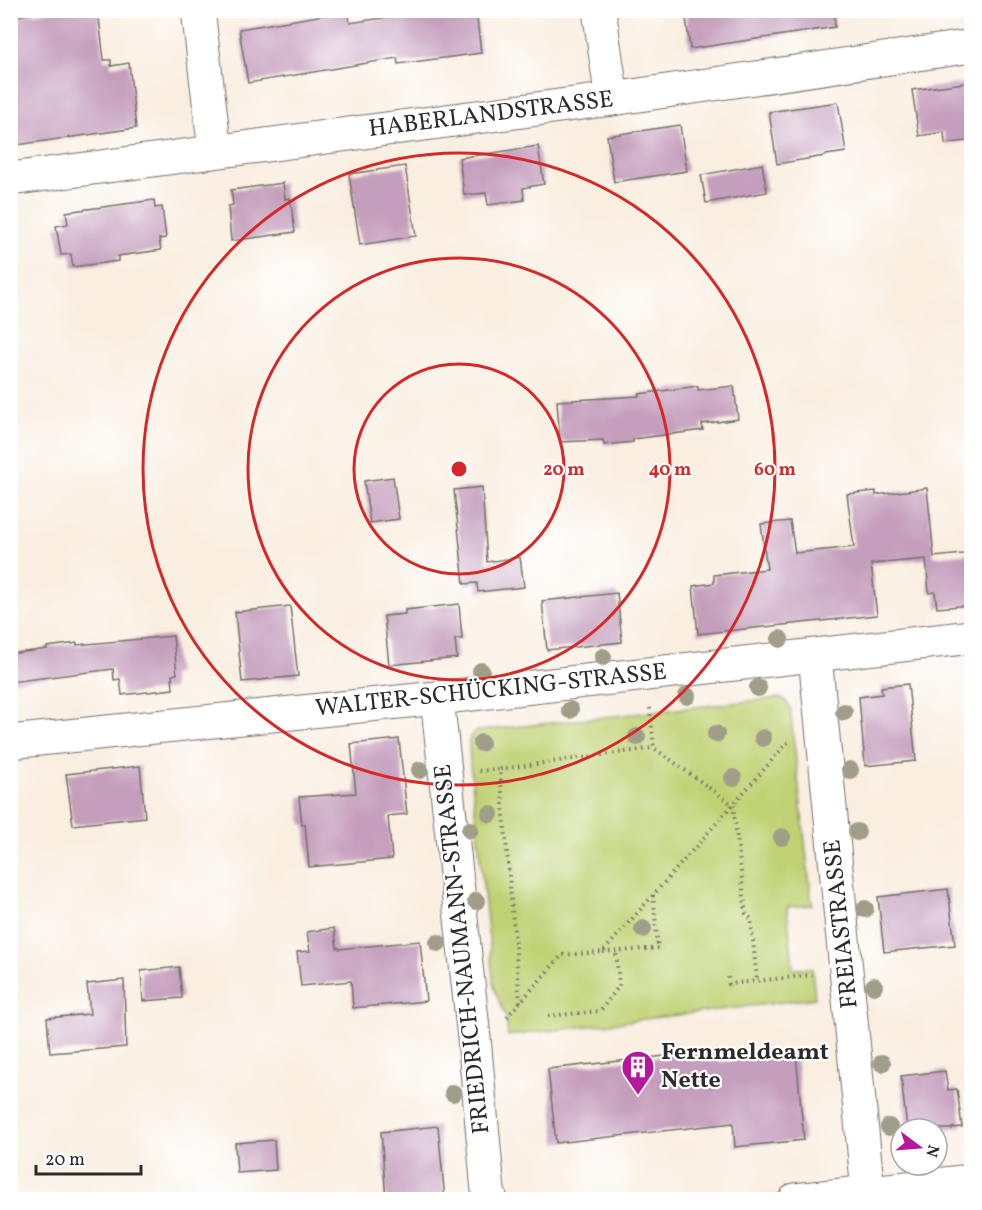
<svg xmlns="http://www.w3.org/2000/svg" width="982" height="1210" font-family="Vollkorn,serif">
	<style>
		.green { fill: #c0d173; stroke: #767e4f; stroke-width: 1.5 }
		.building { fill: #c49ebc }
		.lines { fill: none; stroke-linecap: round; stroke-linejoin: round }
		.minor-casing { stroke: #736f6a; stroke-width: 35 }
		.path { stroke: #736f6a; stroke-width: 4; stroke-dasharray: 1.5 4.5; stroke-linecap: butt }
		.minor { stroke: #fff; stroke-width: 33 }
		.tree { fill: #a09e89 }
		.ring { fill: none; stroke: #d62828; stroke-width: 3 }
		.labels { text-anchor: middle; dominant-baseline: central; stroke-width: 4.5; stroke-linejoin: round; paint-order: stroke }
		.street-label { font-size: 24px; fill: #2b2b2b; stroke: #fff }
		.poi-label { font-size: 24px; font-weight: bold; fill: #2b2b2b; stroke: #fff; text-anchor: start }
		.centre { fill: #d62828; stroke: #fff; stroke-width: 3 }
		.ring-label { font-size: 18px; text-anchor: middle; font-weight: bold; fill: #d62828; stroke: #fff; stroke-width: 4.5; stroke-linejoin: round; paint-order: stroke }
	</style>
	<rect width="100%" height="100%" fill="#fff"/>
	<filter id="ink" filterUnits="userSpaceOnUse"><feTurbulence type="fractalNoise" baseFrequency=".0167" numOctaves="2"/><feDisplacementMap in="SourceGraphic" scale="12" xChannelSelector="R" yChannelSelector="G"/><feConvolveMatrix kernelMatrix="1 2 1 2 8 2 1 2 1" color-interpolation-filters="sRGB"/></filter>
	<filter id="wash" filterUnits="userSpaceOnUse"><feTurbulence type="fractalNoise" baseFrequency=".008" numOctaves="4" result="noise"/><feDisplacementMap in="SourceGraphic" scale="24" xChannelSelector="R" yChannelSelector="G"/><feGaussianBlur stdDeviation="1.35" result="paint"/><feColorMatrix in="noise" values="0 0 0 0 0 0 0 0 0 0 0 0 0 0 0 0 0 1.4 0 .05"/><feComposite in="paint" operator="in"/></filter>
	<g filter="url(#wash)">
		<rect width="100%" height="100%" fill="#f9eee0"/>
		<polygon class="green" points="778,698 785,700 790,707 812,905 787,907 793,969 812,968 815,998 508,1036 506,1018 494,987 470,763 469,742 471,735 477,731"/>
		<g id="blocks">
			<g class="building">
				<polygon points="55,10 98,10 104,60 111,60 111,66 129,63 136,128 10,146 10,17"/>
				<polygon points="434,10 476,10 481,53 398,64 397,58 248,83 239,29 348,11 350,23"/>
				<polygon points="685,10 834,10 835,27 690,49"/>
				<polygon points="972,82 972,140 945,144 944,132 919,136 912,90"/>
				<polygon points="838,102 846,152 826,155 825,156 777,164 769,112"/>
				<polygon points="680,125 687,171 614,182 607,136"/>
				<polygon points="538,146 544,184 523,188 524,200 488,205 486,193 464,195 459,158"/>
				<polygon points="762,164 767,192 706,203 701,175"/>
				<polygon points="405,166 416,236 360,245 349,174"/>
				<polygon points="283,183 285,199 290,198 295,232 231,241 228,206 233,205 231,190"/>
				<polygon points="154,200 155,208 162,207 166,238 159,239 161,250 118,256 118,261 73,267 71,254 61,255 56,226 68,224 66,212"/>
				<polygon points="698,386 698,390 734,386 738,419 702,424 703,430 633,439 633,442 604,445 603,440 560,442 557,401 639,396 639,394"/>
				<polygon points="393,477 399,519 370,523 364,481"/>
				<polygon points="482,487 487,562 520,557 524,587 478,592 477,583 464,584 454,490"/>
				<polygon points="927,488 934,557 972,553 972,605 937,608 935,592 929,593 926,559 871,564 877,615 698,634 693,586 714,583 714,575 767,569 761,524 790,521 795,553 854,547 847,494 876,491 876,495"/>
				<polygon points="617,593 622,642 547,650 542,601"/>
				<polygon points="459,604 462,639 455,639 457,658 389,665 384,616 405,614 405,610"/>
				<polygon points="290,606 298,676 242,682 235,612"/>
				<polygon points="173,636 177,674 172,675 173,689 122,695 120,679 114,680 113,669 10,682 10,654 47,649 47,647 77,643 77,645"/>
				<polygon points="908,684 916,761 865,766 859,697 882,694 881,687"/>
				<polygon points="399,739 407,814 388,816 392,859 309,867 305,824 302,825 299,797 356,793 351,744"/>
				<polygon points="140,766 145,817 73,825 66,774"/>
				<polygon points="948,889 955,945 884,952 878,897"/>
				<polygon points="334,928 337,948 339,948 339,949 420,941 426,1001 353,1008 351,981 301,986 297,952 310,951 307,932"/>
				<polygon points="179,967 182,998 143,1001 141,971"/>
				<polygon points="124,980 126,1047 50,1053 47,1018 90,1014 87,984"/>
				<polygon points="719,1050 720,1062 796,1054 804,1140 735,1147 733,1123 556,1143 548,1069"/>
				<polygon points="945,1071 948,1090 957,1089 962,1127 952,1128 952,1129 907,1129 901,1076"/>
				<polygon points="438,1126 445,1200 386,1200 381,1132"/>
				<polygon points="274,1140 276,1170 237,1173 235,1143"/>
			</g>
		</g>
	</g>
	<g filter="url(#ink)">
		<use href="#blocks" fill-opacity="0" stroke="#736f6a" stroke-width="1.5"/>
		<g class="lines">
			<g class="minor-casing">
				<g id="minor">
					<polyline points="198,10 215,151"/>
					<polyline points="599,10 612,99"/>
					<polyline points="10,179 612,99 972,46"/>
					<polyline points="815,656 868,1192"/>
					<polyline points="437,698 474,1038 488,1191 491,1200"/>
					<polyline points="10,742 437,698 972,637"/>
					<polyline points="795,1200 972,1181"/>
				</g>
			</g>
			<g class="path">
				<polyline points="650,708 654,748 733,805 746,914 751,919 757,980"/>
				<polyline points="479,771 500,769"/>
				<polyline points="653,895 658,948"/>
				<polyline points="603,952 663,948"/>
				<polyline points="728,977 729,984 812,975"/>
				<polyline points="520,1002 500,769 654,748"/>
				<polyline points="548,1016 600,1011 619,986 616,951"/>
				<polyline points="507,1017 562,955 603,952 788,742"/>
			</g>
			<use href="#minor" class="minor"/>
		</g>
		<g class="tree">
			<circle cx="780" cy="639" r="9"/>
			<circle cx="603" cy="657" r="9"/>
			<circle cx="481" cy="671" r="9"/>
			<circle cx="758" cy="688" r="9"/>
			<circle cx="687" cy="696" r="9"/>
			<circle cx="570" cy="710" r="9"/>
			<circle cx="844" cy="712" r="9"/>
			<circle cx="716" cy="734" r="9"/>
			<circle cx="637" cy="737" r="9"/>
			<circle cx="763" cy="738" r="9"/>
			<circle cx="481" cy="743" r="9"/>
			<circle cx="420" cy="770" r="9"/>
			<circle cx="850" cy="770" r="9"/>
			<circle cx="733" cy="778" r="9"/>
			<circle cx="490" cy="814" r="9"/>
			<circle cx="470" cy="830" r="9"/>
			<circle cx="857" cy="832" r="9"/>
			<circle cx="782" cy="837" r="9"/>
			<circle cx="476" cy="901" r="9"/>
			<circle cx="865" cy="909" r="9"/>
			<circle cx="643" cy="929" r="9"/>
			<circle cx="438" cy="943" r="9"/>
			<circle cx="874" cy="986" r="9"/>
			<circle cx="882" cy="1063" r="9"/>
			<circle cx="453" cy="1093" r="9"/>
			<circle cx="889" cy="1127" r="9"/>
		</g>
	</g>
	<g class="ring">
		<circle cx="459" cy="469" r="105"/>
		<circle cx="459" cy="469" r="211"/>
		<circle cx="459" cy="469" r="316"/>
	</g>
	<defs>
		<g id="building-pin" transform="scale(1.725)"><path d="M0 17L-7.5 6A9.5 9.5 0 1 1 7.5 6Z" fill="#b5179e" stroke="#fff"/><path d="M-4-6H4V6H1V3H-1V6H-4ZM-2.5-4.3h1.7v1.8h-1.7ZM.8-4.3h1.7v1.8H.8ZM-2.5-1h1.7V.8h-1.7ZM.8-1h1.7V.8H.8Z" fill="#fff"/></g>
	</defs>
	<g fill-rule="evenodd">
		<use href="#building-pin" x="638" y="1067"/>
	</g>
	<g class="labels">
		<g class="street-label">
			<text transform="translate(491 115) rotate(-7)">HABERLANDSTRASSE</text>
			<text transform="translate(491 691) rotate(-6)">WALTER-SCHÜCKING-STRASSE</text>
			<text transform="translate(842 924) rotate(-96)">FREIASTRASSE</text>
			<text transform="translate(463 949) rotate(-96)">FRIEDRICH-NAUMANN-STRASSE</text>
		</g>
		<g class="poi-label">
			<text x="661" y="1053">Fernmeldeamt<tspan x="661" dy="28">Nette</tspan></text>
		</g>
	</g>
	<circle cx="459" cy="469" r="9" class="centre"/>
	<g class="ring-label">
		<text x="564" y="475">20 m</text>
		<text x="670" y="475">40 m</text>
		<text x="775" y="475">60 m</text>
	</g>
	<rect width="982" height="1210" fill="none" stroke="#fff" stroke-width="36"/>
	<g transform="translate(919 1147) rotate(106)"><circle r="28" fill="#ffffff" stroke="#aaaaaa" stroke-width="1.5"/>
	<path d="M0-4.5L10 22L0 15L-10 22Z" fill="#b5179e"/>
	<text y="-9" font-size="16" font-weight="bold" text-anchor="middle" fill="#2b2b2b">N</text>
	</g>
	<path d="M36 1165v9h105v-9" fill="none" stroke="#2b2b2b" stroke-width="3"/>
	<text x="45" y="1165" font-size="18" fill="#2b2b2b" stroke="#ffffff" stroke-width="4.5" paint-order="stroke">20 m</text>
</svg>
